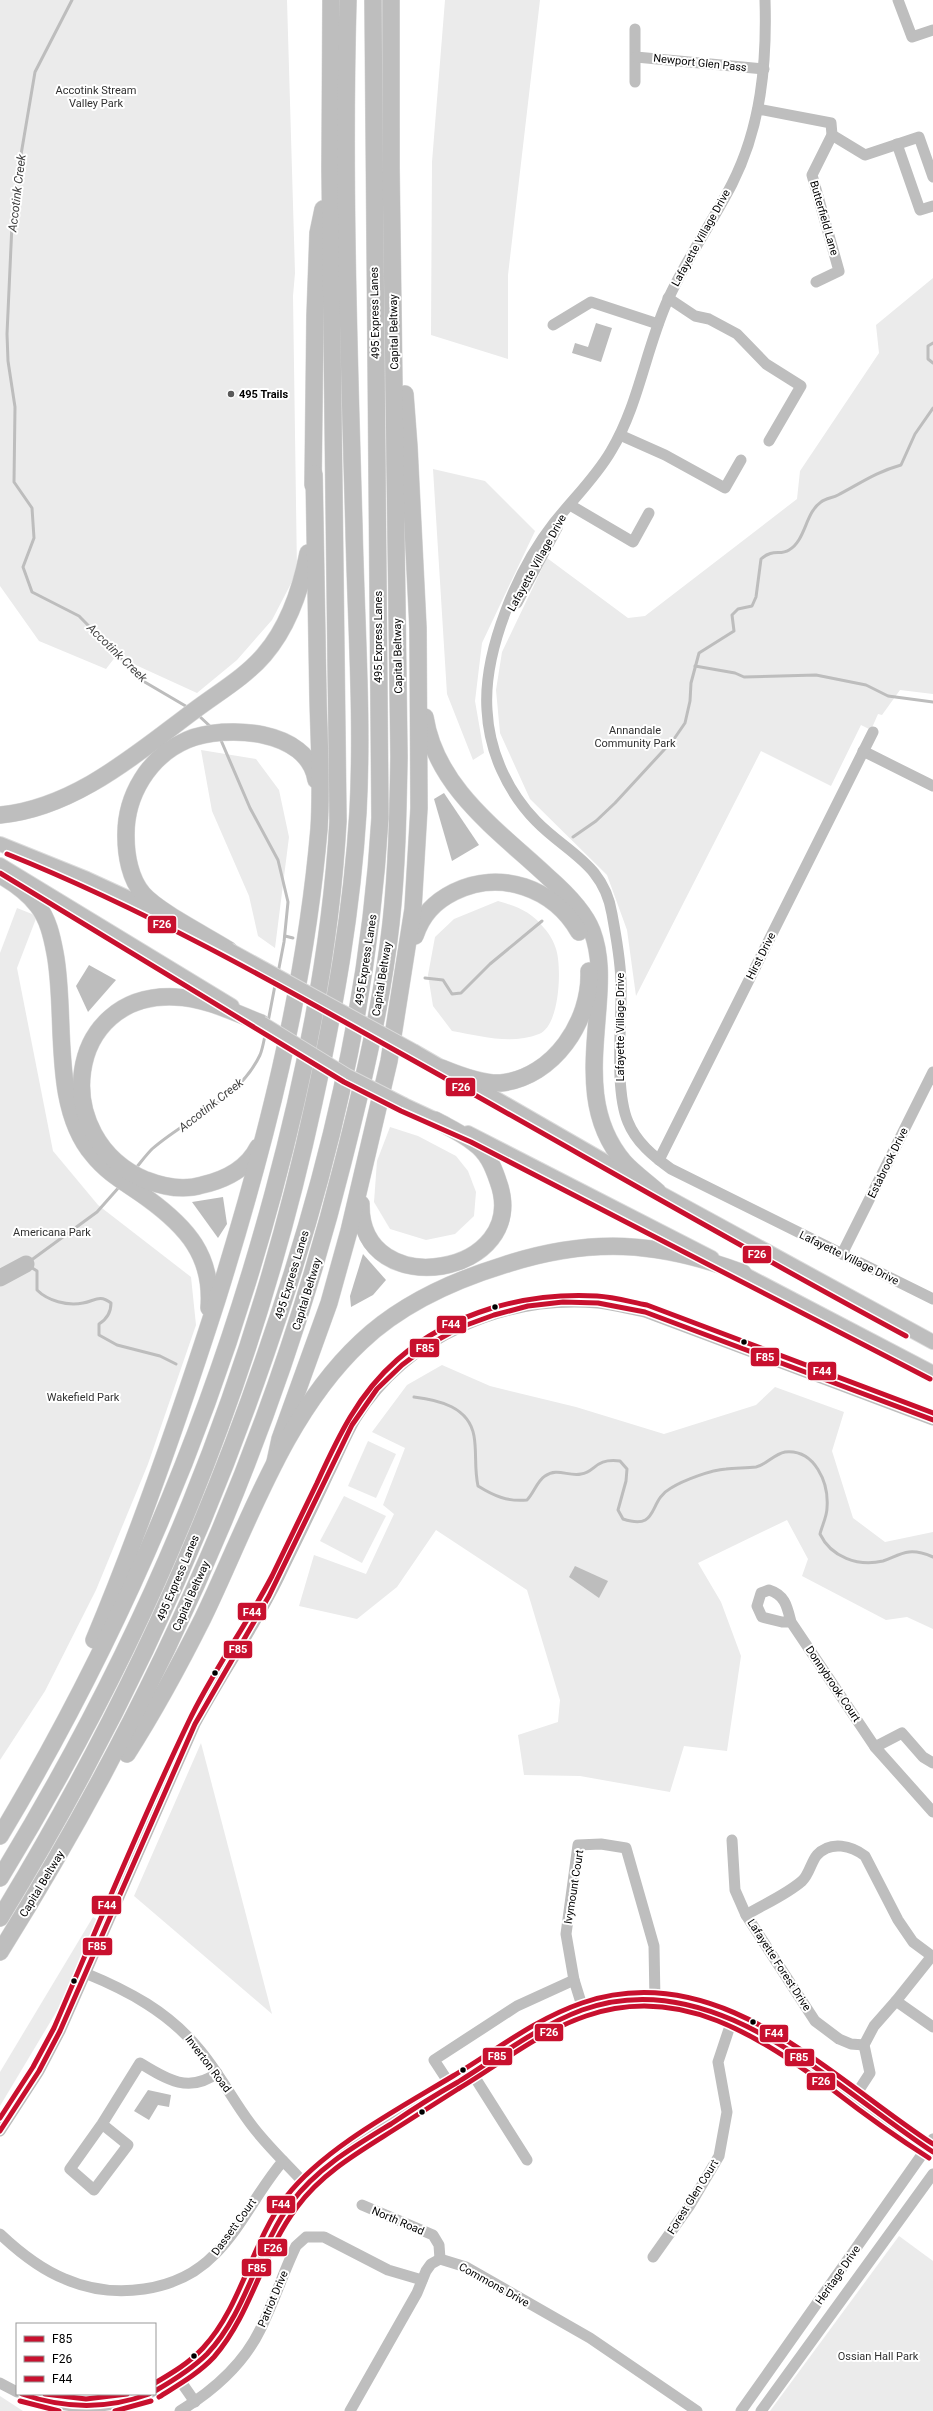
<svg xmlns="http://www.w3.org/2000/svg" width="933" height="2411" font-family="Roboto,sans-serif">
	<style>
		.green { fill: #ebebeb }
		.water { fill: #bdbdbd }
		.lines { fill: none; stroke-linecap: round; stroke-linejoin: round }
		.stream { stroke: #bdbdbd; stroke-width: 3 }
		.river { stroke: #bdbdbd; stroke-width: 17 }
		.major-casing { stroke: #dbdbdb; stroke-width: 16 }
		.highway-casing { stroke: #dbdbdb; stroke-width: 18 }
		.minor { stroke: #bebebe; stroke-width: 11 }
		.major { stroke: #bebebe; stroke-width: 14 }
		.highway { stroke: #bebebe; stroke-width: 17 }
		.major-bridge-casing { stroke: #dbdbdb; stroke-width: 16; stroke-linecap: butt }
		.major-bridge { stroke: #bebebe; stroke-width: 14 }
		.bus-1-casing { stroke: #fff; stroke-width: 8 }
		.bus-2-casing { stroke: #fff; stroke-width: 8 }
		.bus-3-casing { stroke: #fff; stroke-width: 8 }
		.bus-1 { stroke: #c8102e; stroke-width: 5 }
		.bus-2 { stroke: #c8102e; stroke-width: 5 }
		.bus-3 { stroke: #c8102e; stroke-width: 5 }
		.poi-dot { fill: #595959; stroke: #fff; stroke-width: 1.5 }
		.bus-dot { fill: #000; stroke: #fff; stroke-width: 1.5 }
		.labels { text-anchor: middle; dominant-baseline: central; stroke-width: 4; stroke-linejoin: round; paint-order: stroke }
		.street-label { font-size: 11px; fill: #000; stroke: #fff }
		.park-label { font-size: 11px; fill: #313131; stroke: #fff }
		.poi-label { font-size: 11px; font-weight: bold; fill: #000; stroke: #fff; text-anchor: start }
		.water-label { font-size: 12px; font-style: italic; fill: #424242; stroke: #fff }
		.line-badge { stroke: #fff; stroke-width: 1.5 }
		.badge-label { font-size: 11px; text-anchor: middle; font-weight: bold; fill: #fff }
	</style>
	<rect width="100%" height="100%" fill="#fff"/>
	<g class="green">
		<polygon points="0,0 287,0 295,273 293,296 297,572 272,620 237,660 197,693 116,656 106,669 39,641 0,586"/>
		<polygon points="445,0 540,0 508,275 508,359 431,335 432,162"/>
		<polygon points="933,278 933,694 900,690 882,715 878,714 871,730 861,725 831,786 761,751 636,996 627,930 607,875 530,799 500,733 496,690 502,652 547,558 628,618 645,616 797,499 800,471 879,353 876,325"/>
		<polygon points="433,469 485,481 535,531 482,643 475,701 484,753 473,760 447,694"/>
		<polygon points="201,750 256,759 279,790 289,837 275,948 258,936 249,896 212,811"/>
		<path d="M498 901C516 906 532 912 544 928 549 933 554 942 556 949 562 967 560 1026 539 1034 511 1045 481 1036 452 1031L433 1006 428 975 435 937 454 919Z"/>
		<polygon points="17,908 37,916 17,968 53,1151 98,1205 191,1277 196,1325 148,1464 96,1590 45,1691 0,1760 0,953"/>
		<polygon points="390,1127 418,1136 456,1156 468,1171 476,1192 474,1216 455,1234 426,1240 390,1229 374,1202 377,1161"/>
		<polygon points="442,1365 490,1386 576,1407 664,1434 756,1405 775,1387 844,1412 832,1451 853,1518 885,1542 933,1532 933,1629 907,1617 886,1620 802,1576 808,1559 787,1520 698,1563 721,1602 741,1656 727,1751 684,1746 670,1792 580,1776 524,1775 518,1735 558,1722 560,1700 527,1590 436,1530 397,1587 357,1619 299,1606 314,1555 366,1574 394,1514 383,1505 405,1448 372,1432 407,1385"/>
		<polygon points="368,1441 396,1454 376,1498 348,1486"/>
		<polygon points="344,1496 386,1516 362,1563 320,1541"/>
		<polygon points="201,1743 272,2014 134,1896"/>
		<polygon points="93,1917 98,1920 61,2004 0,2106 0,2072"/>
		<polygon points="899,2236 933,2261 933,2411 770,2411"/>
		<polygon points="0,2396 23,2411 0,2411"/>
	</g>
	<g class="water">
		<polygon points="596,323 612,328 601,362 572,353 575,343 588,347"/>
		<polygon points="444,793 479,845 452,861 434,799"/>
		<polygon points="89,965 116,980 88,1012 76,986"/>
		<polygon points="223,1197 227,1224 218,1238 192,1202"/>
		<polygon points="363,1254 386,1280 373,1295 351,1307 350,1296"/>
		<polygon points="575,1566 608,1581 599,1598 569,1577"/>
		<polygon points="148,2090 171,2095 169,2107 158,2105 149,2120 134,2111"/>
	</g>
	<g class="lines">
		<g class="stream">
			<polyline points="72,0 35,72 13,202 7,334 8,361 15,407 14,482 32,508 34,538 23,567 32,592 79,616 143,681 189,708"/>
			<polyline points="933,343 928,346 928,359 933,363"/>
			<polyline points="695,666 735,673 744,677 816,675 866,685 888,696 933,702"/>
			<polyline points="198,715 212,728"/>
			<polyline points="220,738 250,808 278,860 288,902 284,942 278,973"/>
			<path d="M573 837 596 821 615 803 674 739 685 723 690 701 691 683 699 653 734 631 732 615 738 609 752 606 756 597 761 559C773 548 780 556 789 550 806 540 805 513 821 502 826 498 833 498 838 495 861 483 876 472 901 465L915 434 933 408"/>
			<polyline points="285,936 293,938"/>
			<polyline points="425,978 443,980 452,994 461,993 490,964 542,921"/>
			<polyline points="268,1022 276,980"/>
			<path d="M136 1168C141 1162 146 1155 152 1149 188 1117 238 1101 260 1055 263 1048 264 1039 266 1031"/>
			<path d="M120 1186 97 1212 26 1264 37 1271V1290C48 1301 67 1306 83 1303 95 1301 99 1294 111 1303 111 1313 107 1319 99 1324V1335L117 1345 160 1356 176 1364"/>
			<path d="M414 1397C439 1400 469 1407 474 1436 477 1453 474 1467 478 1486 494 1496 508 1502 527 1500 534 1493 537 1481 545 1476 557 1467 569 1477 581 1474 596 1472 594 1458 620 1461L627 1469 626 1481 618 1510 623 1519C660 1531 647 1501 671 1488 684 1480 711 1470 726 1469 735 1468 746 1468 756 1467 766 1465 774 1454 785 1452 815 1449 829 1483 827 1508 827 1516 822 1526 820 1534 831 1557 858 1567 883 1561 892 1558 900 1553 909 1552 917 1551 926 1554 933 1557"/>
		</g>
		<polyline class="river" points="0,1278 26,1264"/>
		<g class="major-casing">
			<g id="major">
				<polyline points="0,844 87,879 159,912"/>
				<polyline points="0,865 232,1006"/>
				<polyline points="415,1052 658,1192 933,1342"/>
				<polyline points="404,1105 445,1124"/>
				<polyline points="468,1133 712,1258"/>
				<polyline points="734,1269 933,1373"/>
			</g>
		</g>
		<g class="highway-casing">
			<g id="highway">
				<polyline points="313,485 315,316 318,233 323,209"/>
				<path d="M425 717C436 788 499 831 548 877 564 891 584 910 592 931 601 955 600 980 598 1006 594 1061 585 1116 624 1162 634 1173 647 1182 658 1192"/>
				<path d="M0 815C75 808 137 753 195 710 219 692 245 677 264 655 289 626 301 589 308 553"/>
				<path d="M0 875C14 883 27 892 37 905 48 918 52 937 55 953 67 1015 50 1105 93 1155 108 1174 128 1184 147 1198 187 1227 213 1256 209 1308"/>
				<path d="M415 936C422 915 434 902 454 892 500 869 554 888 579 932"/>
				<path d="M229 950C207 936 159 912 143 894 130 879 126 855 126 837 125 796 149 756 187 740 225 724 308 729 316 780"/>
				<path d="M442 1068C459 1075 482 1084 501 1083 554 1077 591 1021 589 971"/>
				<path d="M258 1147C247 1169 224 1180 202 1185 183 1191 164 1187 146 1180 48 1139 65 992 175 997 205 998 233 1012 261 1023"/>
				<path d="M361 1204C359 1305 533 1276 498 1181 493 1166 487 1152 474 1143 463 1134 448 1127 435 1120"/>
				<polyline points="275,1462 280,1439 329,1303 349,1231 389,1061 413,909 419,808 418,628 409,447 405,394"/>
				<path d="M94 1640C141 1528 180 1415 217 1300 265 1146 305 991 319 829 322 785 319 741 318 697 317 622 316 548 314 474"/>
				<path d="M127 1754C155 1710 180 1664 203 1618 248 1525 284 1414 361 1342 401 1304 452 1281 504 1265 590 1237 658 1241 743 1273"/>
				<path d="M0 1836C120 1636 212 1420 273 1194 306 1072 331 948 338 821L330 169 331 0"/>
				<path d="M0 1878C150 1633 253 1383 314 1102 335 1006 352 911 358 812 363 718 356 623 354 528 349 353 343 176 348 0"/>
				<path d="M0 1918C109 1740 198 1551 266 1353 327 1177 369 1005 380 818L373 0"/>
				<path d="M0 1952C153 1707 273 1442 343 1162 363 1083 382 1004 391 923 397 868 398 812 399 757L391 167V0"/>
			</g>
		</g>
		<g class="minor">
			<path d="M765 0C767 64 761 127 732 184 711 225 684 262 666 304 645 353 638 406 611 451 596 477 573 499 554 523 518 569 483 651 487 710 489 751 507 791 536 821 567 853 604 864 612 914 616 937 621 961 621 985 622 1022 614 1089 628 1122 636 1142 653 1156 671 1169L933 1299"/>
			<polyline points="898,0 912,37 933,30"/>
			<polyline points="635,29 635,82"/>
			<polyline points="636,57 764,69"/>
			<polyline points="758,109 831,123 832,135 812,175 839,271 816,282"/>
			<polyline points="832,135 865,155 919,137 933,177"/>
			<polyline points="897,144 920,210 933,206"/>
			<polyline points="668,298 695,316 709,319 737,334 766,364 801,386 769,441"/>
			<polyline points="553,325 591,302 658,324"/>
			<polyline points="620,435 665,455 725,488 741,460"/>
			<polyline points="570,505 633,542 649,513"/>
			<polyline points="517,603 557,528"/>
			<polyline points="863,751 933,786"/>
			<polyline points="659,1160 873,732"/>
			<polyline points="842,1254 933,1072"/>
			<path d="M791 1622H782L762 1617 757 1606 761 1593 769 1590C785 1595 787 1606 791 1622L875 1747 902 1733 923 1757 933 1763"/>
			<polyline points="875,1747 933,1812"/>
			<polyline points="732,1840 735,1890 746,1915"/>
			<path d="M85 1973C129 1991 168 2012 198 2048 218 2071 232 2099 250 2123 266 2145 287 2164 305 2184"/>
			<polyline points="583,2009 574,1980 566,1934 578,1845 601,1844 626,1848 654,1946 655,2000"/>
			<path d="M864 2045 851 2044 839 2039 815 2021 746 1915C764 1904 786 1895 802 1881 809 1875 811 1862 817 1855 831 1840 852 1846 865 1856L898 1920 913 1942 932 1956 896 2001"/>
			<polyline points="472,2073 527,2160"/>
			<polyline points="451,2086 434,2060 517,2006 574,1980"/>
			<polyline points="855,2096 870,2073 864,2045 874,2026 896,2001 933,2027"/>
			<path d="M102 2124 128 2145 94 2190 70 2169 102 2124 140 2063C166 2079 189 2094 217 2073"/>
			<path d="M0 2131 39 2071 60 2031 195 1724C222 1674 254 1628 279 1577 296 1542 313 1508 329 1473 338 1455 346 1435 356 1418 407 1337 504 1295 598 1303 614 1305 629 1309 645 1312L933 1420"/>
			<polyline points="362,2205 433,2235 439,2245 440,2259"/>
			<path d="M0 2234C19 2252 40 2269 65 2279 113 2300 178 2293 215 2254 242 2227 258 2190 283 2161"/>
			<polyline points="653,2257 690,2205 719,2156 727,2112 718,2062 733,2017"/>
			<polyline points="179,2379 195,2402"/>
			<polyline points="0,2383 17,2392"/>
			<path d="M155 2391C248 2346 237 2276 290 2204 316 2168 353 2147 390 2124 412 2110 435 2095 457 2082 496 2059 540 2025 582 2010 593 2006 608 2004 620 2002 696 1992 739 2018 799 2058 844 2089 887 2123 933 2152"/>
			<path d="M22 2394C62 2410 110 2411 149 2394"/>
			<path d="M180 2411C213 2391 243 2365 260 2330 274 2302 283 2273 296 2246L306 2237H324L388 2270 422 2280"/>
			<polyline points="350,2411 417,2293 426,2271 431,2264 440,2259 466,2267 590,2338 697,2411"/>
			<polyline points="741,2411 933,2139"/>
			<polyline points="761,2411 933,2174"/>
		</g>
		<use href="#major" class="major"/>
		<use href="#highway" class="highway"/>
		<g class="major-bridge-casing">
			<g id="major-bridge">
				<polyline points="229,950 415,1052"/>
				<polyline points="261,1023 347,1076 404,1105"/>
			</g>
		</g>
		<use href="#major-bridge" class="major-bridge"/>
		<g class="bus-1-casing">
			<g id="bus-1">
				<polyline points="0,2131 39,2071 60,2031 195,1724 269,1596 352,1425 377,1389 402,1365 430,1344 461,1327 494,1315 528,1306 563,1302 598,1303 645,1312 933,1420"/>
				<path d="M155 2391C174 2380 192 2369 207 2354 247 2312 257 2249 291 2203 317 2168 355 2146 391 2124 413 2109 435 2095 458 2082 498 2057 537 2027 582 2010 714 1962 832 2086 933 2152"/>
				<path d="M22 2394C65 2409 106 2410 149 2394"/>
			</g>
		</g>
		<g class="bus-2-casing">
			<g id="bus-2">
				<path d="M7 854C144 909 272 981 400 1053 569 1147 736 1245 906 1336"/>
				<polyline points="0,873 344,1082 401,1111 471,1142 930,1379"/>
				<path d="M159 2397C178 2385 198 2374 214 2357 252 2313 262 2253 297 2207 321 2174 357 2153 392 2131 414 2117 436 2103 458 2089 500 2064 539 2032 586 2016 681 1983 759 2037 833 2090 864 2114 896 2137 929 2158"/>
				<polyline points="20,2401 59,2411"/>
				<polyline points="115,2411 151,2401"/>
			</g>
		</g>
		<g class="bus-3-casing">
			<g id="bus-3">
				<path d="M0 2118 33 2067 54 2028C98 1926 140 1823 188 1723 212 1672 246 1626 272 1576 287 1545 302 1514 317 1483 338 1437 358 1394 397 1360 451 1312 526 1292 597 1296 614 1297 631 1302 647 1305L933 1413"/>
				<path d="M155 2383C172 2373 189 2363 203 2348 242 2306 251 2243 286 2197 324 2148 400 2108 453 2076 495 2051 535 2019 582 2003 718 1956 829 2076 933 2144"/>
				<polyline points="45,2394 86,2399 127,2394"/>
			</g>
		</g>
		<use href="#bus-1" class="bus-1"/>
		<use href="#bus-2" class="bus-2"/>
		<use href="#bus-3" class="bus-3"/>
	</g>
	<circle class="poi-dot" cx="231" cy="394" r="4"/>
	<g class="bus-dot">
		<circle cx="495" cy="1307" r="3.5"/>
		<circle cx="744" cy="1342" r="3.5"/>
		<circle cx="215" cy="1673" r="3.5"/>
		<circle cx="74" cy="1981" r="3.5"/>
		<circle cx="753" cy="2022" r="3.5"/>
		<circle cx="463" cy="2070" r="3.5"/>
		<circle cx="422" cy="2112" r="3.5"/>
		<circle cx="194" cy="2356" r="3.5"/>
	</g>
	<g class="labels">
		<g class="street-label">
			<text transform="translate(700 63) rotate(6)">Newport Glen Pass</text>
			<text transform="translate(824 218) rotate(74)">Butterfield Lane</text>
			<text transform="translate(701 238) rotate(-61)">Lafayette Village Drive</text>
			<text transform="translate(375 313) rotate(-91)">495 Express Lanes</text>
			<text transform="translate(394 332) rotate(-91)">Capital Beltway</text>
			<text transform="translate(537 563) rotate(-61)">Lafayette Village Drive</text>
			<text transform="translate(378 637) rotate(-90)">495 Express Lanes</text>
			<text transform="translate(398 656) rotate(-91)">Capital Beltway</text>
			<text transform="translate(761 956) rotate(-63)">Hirst Drive</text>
			<text transform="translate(366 960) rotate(-81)">495 Express Lanes</text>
			<text transform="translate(382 979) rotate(-81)">Capital Beltway</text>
			<text transform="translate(620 1027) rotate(-90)">Lafayette Village Drive</text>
			<text transform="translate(888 1163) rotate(-64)">Estabrook Drive</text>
			<text transform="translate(849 1258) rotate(26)">Lafayette Village Drive</text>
			<text transform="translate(292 1275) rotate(-73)">495 Express Lanes</text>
			<text transform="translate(307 1294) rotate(-73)">Capital Beltway</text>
			<text transform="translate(178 1578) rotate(-67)">495 Express Lanes</text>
			<text transform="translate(191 1596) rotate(-66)">Capital Beltway</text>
			<text transform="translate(833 1684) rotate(56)">Donnybrook Court</text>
			<text transform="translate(42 1884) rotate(-59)">Capital Beltway</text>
			<text transform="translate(574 1887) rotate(-81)">Ivymount Court</text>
			<text transform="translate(779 1965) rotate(57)">Lafayette Forest Drive</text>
			<text transform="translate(208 2064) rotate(53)">Inverton Road</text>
			<text transform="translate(693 2197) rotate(-58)">Forest Glen Court</text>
			<text transform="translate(398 2221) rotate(23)">North Road</text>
			<text transform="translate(234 2227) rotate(-54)">Dassett Court</text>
			<text transform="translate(838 2275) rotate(-55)">Heritage Drive</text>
			<text transform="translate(494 2285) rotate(29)">Commons Drive</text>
			<text transform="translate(273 2299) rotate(-67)">Patriot Drive</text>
		</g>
		<g class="park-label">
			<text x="96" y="90">Accotink Stream<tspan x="96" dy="13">Valley Park</tspan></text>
			<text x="635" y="730">Annandale<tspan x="635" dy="13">Community Park</tspan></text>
			<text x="52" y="1232">Americana Park</text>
			<text x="83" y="1397">Wakefield Park</text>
			<text x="878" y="2356">Ossian Hall Park</text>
		</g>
		<g class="poi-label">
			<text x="239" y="394">495 Trails</text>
		</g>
		<g class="water-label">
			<text transform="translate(17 193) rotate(-83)">Accotink Creek</text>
			<text transform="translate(117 653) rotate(44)">Accotink Creek</text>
			<text transform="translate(211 1105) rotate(-38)">Accotink Creek</text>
		</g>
	</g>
	<g class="line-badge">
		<rect x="147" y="915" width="30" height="19" rx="4" fill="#c8102e"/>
		<rect x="445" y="1077" width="31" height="20" rx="4" fill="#c8102e"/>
		<rect x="742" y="1245" width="30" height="19" rx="4" fill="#c8102e"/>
		<rect x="436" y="1315" width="31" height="19" rx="4" fill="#c8102e"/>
		<rect x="409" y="1338" width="31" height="20" rx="4" fill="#c8102e"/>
		<rect x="750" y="1347" width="30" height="20" rx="4" fill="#c8102e"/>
		<rect x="807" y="1361" width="30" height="20" rx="4" fill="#c8102e"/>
		<rect x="237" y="1602" width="30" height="19" rx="4" fill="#c8102e"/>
		<rect x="223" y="1640" width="30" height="19" rx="4" fill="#c8102e"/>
		<rect x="91" y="1895" width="31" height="20" rx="4" fill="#c8102e"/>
		<rect x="82" y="1937" width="31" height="19" rx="4" fill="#c8102e"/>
		<rect x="534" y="2023" width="30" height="19" rx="4" fill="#c8102e"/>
		<rect x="759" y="2024" width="30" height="19" rx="4" fill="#c8102e"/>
		<rect x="482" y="2047" width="31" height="19" rx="4" fill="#c8102e"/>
		<rect x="784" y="2048" width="31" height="19" rx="4" fill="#c8102e"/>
		<rect x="806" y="2072" width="30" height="19" rx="4" fill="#c8102e"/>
		<rect x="266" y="2195" width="30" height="19" rx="4" fill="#c8102e"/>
		<rect x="257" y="2238" width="31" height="19" rx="4" fill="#c8102e"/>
		<rect x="241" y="2258" width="31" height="19" rx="4" fill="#c8102e"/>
	</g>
	<g class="badge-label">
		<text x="162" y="928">F26</text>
		<text x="461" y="1091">F26</text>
		<text x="757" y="1258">F26</text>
		<text x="451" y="1328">F44</text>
		<text x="425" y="1352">F85</text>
		<text x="765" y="1361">F85</text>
		<text x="822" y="1375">F44</text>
		<text x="252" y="1616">F44</text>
		<text x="238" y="1653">F85</text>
		<text x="107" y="1909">F44</text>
		<text x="97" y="1950">F85</text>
		<text x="549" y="2036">F26</text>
		<text x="774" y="2037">F44</text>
		<text x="497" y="2060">F85</text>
		<text x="799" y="2061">F85</text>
		<text x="821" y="2085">F26</text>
		<text x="281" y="2208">F44</text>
		<text x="273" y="2252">F26</text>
		<text x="257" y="2272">F85</text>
	</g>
	<rect x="16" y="2323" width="140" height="72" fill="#ffffff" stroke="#999999"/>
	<rect x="24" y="2336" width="20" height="6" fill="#c8102e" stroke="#999999"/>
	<text x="52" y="2343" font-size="12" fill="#000000">F85</text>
	<rect x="24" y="2356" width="20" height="6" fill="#c8102e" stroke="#999999"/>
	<text x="52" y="2363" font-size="12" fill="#000000">F26</text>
	<rect x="24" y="2376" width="20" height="6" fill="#c8102e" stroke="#999999"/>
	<text x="52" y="2383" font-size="12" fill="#000000">F44</text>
</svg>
